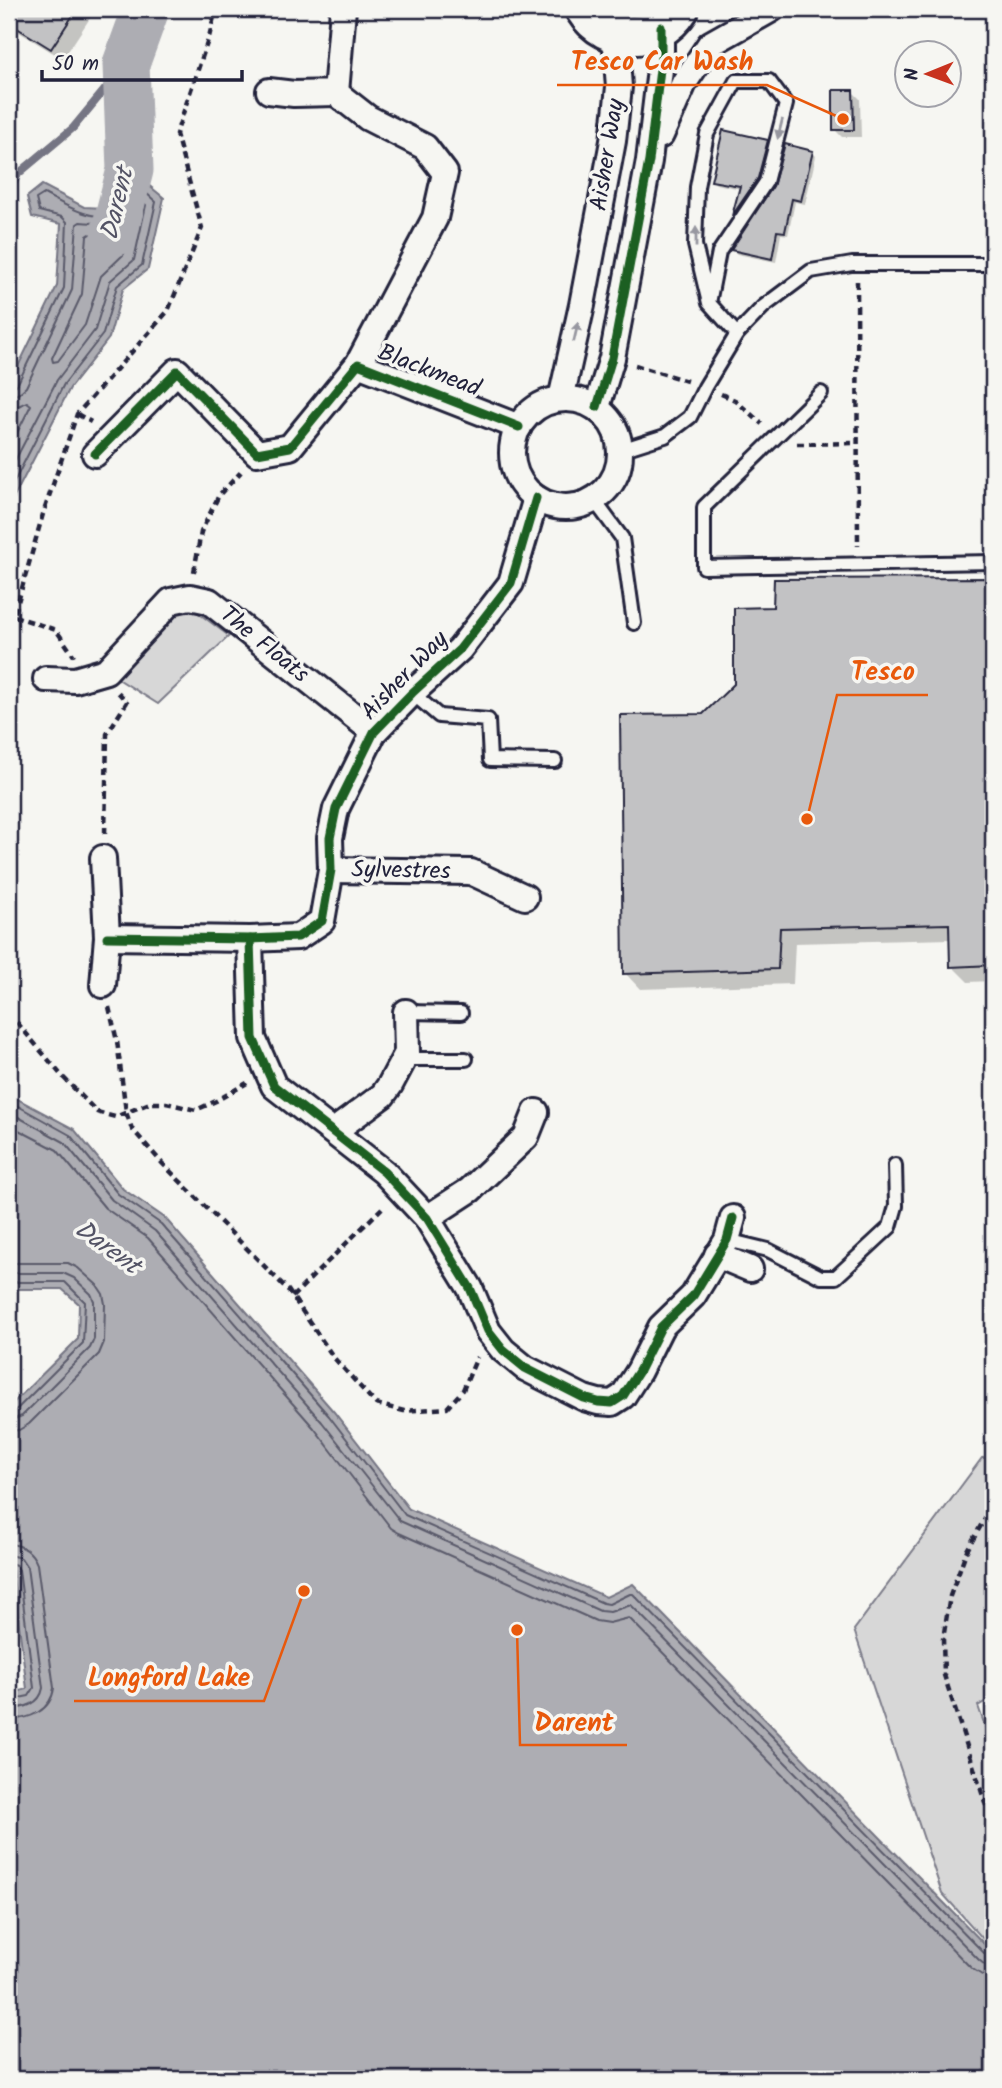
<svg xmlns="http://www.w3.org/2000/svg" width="1002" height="2088" font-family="Kalam,sans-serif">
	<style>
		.green { fill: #d7d7d7; stroke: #7c7c89; stroke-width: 2 }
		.water { fill: #adadb3; stroke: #757583; stroke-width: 2 }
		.shadow { fill: #0003 }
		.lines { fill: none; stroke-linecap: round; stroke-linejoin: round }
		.shore { stroke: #5a5a6b; stroke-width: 2 }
		.stream { stroke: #757583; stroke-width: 8 }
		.river { stroke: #adadb3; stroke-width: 47 }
		.building { fill: #c2c2c4; stroke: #22223b; stroke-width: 2 }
		.lane-casing { stroke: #22223b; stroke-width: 18 }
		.street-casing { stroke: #22223b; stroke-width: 30 }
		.primary-casing { stroke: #22223b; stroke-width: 44 }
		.path { stroke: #22223b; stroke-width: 4.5; stroke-dasharray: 7 5; stroke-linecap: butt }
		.lane { stroke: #f6f6f2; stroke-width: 12 }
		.street { stroke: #f6f6f2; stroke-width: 24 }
		.primary { stroke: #f6f6f2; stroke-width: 38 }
		.cycleway-casing { stroke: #f6f6f2; stroke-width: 13 }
		.cycleway { stroke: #1b5e20; stroke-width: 9 }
		.oneway { fill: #9797a0 }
		.labels { text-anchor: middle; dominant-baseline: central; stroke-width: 7; stroke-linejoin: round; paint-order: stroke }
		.street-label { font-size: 24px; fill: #22223b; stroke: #f6f6f2 }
		.water-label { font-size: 26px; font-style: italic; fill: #535365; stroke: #f6f6f2 }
		.leader { fill: none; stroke: #e8590c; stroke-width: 2.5 }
		.callout-dot { fill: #e8590c; stroke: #f6f6f2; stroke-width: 2.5 }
		.callout-label { font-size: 26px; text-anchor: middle; font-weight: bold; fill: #e8590c; stroke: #f6f6f2; stroke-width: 7; stroke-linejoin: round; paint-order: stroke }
	</style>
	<rect width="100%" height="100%" fill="#f6f6f2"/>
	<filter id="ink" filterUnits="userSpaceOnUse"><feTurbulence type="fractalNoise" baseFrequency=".0143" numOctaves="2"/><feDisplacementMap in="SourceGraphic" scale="14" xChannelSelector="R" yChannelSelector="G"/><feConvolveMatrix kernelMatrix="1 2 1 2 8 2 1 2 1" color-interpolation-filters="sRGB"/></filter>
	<g filter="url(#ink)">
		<g class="green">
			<polygon points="181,600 229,636 158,704 112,675"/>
			<polygon points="993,1457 993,1697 978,1706 993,1749 993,1950 942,1893 854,1630 982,1458"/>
		</g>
		<g class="water">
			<polygon points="130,170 164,198 148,269 123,289 109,338 70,388 9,507 9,385 57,286 61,224 32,217 27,197 42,185 84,207 105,208"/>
			<polygon points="9,1093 21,1101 74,1129 123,1189 165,1218 334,1412 409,1509 606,1597 633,1584 993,1953 993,2073 991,2079 9,2079 9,1694 27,1689 9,1545 9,1407 78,1339 79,1304 62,1289 9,1289"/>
		</g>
		<g class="shadow">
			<polygon points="16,9 96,9 63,59 19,32 9,22 9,18"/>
			<polygon points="852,91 860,99 861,137 842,137 834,129"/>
			<polygon points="767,142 770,145 761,182 737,218 734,216 741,189 716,184 713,181"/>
			<polygon points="812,152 816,156 805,204 795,202 788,235 781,234 776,262 737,254 733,250"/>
			<polygon points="993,579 993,981 968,982 952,966 951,939 795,943 793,984 640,989 625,973 703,716 735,685 775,609 775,581"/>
		</g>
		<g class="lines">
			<g class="shore">
				<polygon points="125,225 128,225 130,228 124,254 101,276 85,325 58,361 53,362 52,358 82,294 87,236 90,234 109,234"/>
				<path d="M9 387H14L18 383 64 288 67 222 62 217 39 211 36 199 44 194C58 201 97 226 111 211 118 204 124 192 129 183L134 182 156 202 142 265 117 286 103 334 64 384 9 492"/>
				<path d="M9 396 18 394 26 387 72 290 77 224 80 222C114 225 113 224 132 196L136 195 146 205 134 260 110 281 95 330 57 380 9 472"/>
				<polyline points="9,407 18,406 27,402 31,405 9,449"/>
				<polyline points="9,1101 70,1135 118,1194 161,1224 329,1416 405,1515 603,1603 609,1604 630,1594 633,1594 985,1954 993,1957"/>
				<polyline points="9,1112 64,1142 112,1200 155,1231 322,1422 400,1521 600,1611 610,1612 631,1605 979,1960 985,1965 993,1966"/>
				<polyline points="9,1125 57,1150 105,1208 148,1238 314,1428 391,1528 399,1533 596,1621 609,1623 629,1618 971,1968 982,1975 993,1976"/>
				<polyline points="9,1263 68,1263 78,1268 97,1285 103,1294 105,1304 104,1342 99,1354 29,1424 19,1430 9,1431"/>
				<polyline points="9,1273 63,1273 74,1278 91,1294 94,1301 94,1339 90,1348 22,1416 9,1421"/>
				<polyline points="9,1282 65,1282 85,1302 83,1343 17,1409 9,1412"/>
				<path d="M9 1544C23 1545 32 1551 37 1564L54 1688C51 1711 30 1719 9 1720"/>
				<path d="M9 1555 21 1558 27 1567 43 1688C40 1705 24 1708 9 1709"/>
				<polyline points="9,1563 16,1565 19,1570 34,1688 29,1696 9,1700"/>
			</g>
			<polyline class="stream" points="9,192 18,174 73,128 126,64"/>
			<polyline class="river" points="114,233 130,170 126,64 146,9"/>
		</g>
		<g class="building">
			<polygon points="9,9 77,9 51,49 9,23"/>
			<polygon points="833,90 853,90 854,130 833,130"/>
			<polygon points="723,130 768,140 758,178 732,216 740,186 711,181"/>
			<polygon points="785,144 813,151 801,201 792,199 785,232 777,231 772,259 731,250 773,186"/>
			<polygon points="993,578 993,965 950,967 949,924 780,928 778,969 623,974 620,715 703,714 734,684 734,608 773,607 774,579"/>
		</g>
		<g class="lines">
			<g class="lane-casing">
				<g id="lane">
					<polyline points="709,303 719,252 766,182 786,104 769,81 736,81 707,134 697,187 695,245 709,303 737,334"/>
					<polyline points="821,393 704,507 704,567 993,562"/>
					<polyline points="621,450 665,436 690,417 705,387 737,334 763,307 811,271 852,264 993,264"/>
					<polyline points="594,500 622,538 634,623"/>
					<polyline points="412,693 439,716 488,720 490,760 555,761"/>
					<polyline points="406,1012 461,1013"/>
					<polyline points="404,1059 466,1059"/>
					<polyline points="727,1240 768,1250 821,1277 836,1277 890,1227 896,1206 895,1165"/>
				</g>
			</g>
			<g class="street-casing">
				<g id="street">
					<polyline points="269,91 294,94 336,93 343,9"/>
					<polyline points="336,93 368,118 425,147 445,173 435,218 358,364"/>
					<polyline points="661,135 684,83 710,44 772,9"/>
					<circle cx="566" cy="453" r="54"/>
					<polyline points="561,399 582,305 613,141 619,87 615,34"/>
					<polyline points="597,407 612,358 649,161 661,61 661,27"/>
					<polyline points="95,454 177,371 257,453 290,447 358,364 519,427"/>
					<polyline points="46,679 75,680 106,671 171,601 190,597 209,601 374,732"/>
					<polyline points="103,858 107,937 103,985"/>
					<polyline points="331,870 471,872 525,897"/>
					<polyline points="107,937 250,939 298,937 322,921 331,870 330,838 336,809 374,732 412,693 460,649 511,583 536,498"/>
					<polyline points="250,939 253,1038 274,1086 384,1172 427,1218 470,1288 488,1331 503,1350 525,1368 584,1398 598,1402 612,1403 623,1396 639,1371 661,1327 693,1296 727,1240 733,1218"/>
					<polyline points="334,1131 383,1095 390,1085 407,1053 406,1012"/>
					<polyline points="427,1218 470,1190 526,1137 536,1112"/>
					<polyline points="717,1255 750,1269"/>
				</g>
			</g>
			<g class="primary-casing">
				<path id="primary" d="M585 9C607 44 657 44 679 9"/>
			</g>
			<g class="path">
				<polyline points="857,281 858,546"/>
				<polyline points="635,365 687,381"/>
				<polyline points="721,394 735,400 762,424"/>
				<polyline points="77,414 91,422"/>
				<polyline points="797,444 857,443"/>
				<polyline points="194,572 201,532 219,495 241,472"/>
				<polyline points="14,616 56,630 74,656"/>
				<polyline points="9,623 14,616 43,514 77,414 168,311 202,228 176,134 209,37 216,9"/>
				<polyline points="105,834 107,734 127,702 117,691"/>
				<polyline points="109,1007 117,1041 126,1112 132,1129 162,1163 288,1290 334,1358 376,1404 404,1411 447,1408 463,1390 477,1357"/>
				<polyline points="9,1013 62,1076 97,1112 115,1117 150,1103 166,1103 196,1110 216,1101 247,1083"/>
				<polyline points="292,1297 382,1208"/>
				<polyline points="993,1504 966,1552 950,1596 943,1639 944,1675 993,1827"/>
			</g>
			<use href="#lane" class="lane"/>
			<use href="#street" class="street"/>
			<use href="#primary" class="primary"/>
			<g class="cycleway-casing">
				<g id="cycleway">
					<polyline points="597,407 612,358 649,161 661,61 661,27"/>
					<polyline points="95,454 177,371 257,453 290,447 358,364 519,427"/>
					<polyline points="107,937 250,939 298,937 322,921 331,870 330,838 336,809 374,732 412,693 460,649 511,583 536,498"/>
					<polyline points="250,939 253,1038 274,1086 384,1172 427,1218 470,1288 488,1331 503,1350 525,1368 584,1398 598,1402 612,1403 623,1396 639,1371 661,1327 693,1296 727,1240 733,1218"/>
				</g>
			</g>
			<use href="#cycleway" class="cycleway"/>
		</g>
		<defs><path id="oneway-solid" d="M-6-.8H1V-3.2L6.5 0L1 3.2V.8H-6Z" transform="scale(1.75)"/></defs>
		<g class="oneway">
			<use href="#oneway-solid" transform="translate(780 129) rotate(104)"/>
			<use href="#oneway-solid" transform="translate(696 237) rotate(-90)"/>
			<use href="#oneway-solid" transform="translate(576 332) rotate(-77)"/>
		</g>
	</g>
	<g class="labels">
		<g class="street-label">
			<text transform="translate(608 155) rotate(-81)">Aisher Way</text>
			<text transform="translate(429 371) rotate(21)">Blackmead</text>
			<text transform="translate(264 645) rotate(39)">The Floats</text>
			<text transform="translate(405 676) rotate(-46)">Aisher Way</text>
			<text transform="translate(401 871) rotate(1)">Sylvestres</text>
		</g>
		<g class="water-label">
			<text transform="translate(118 204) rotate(-77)">Darent</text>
			<text transform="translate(107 1248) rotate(36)">Darent</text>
		</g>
	</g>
	<path class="leader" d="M843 119L767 85H557M807 819L837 695H928M304 1591L264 1701H74M517 1630L520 1745H627"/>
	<g class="callout-dot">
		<circle cx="843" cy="119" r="7"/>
		<circle cx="807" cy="819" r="7"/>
		<circle cx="304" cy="1591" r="7"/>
		<circle cx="517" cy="1630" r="7"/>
	</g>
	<g class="callout-label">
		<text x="662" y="70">Tesco Car Wash</text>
		<text x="883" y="680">Tesco</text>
		<text x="169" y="1686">Longford Lake</text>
		<text x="574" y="1731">Darent</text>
	</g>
	<rect width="1002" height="2088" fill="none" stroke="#f6f6f2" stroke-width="35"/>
	<rect x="18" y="18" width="967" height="2053" fill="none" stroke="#22223b" stroke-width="2.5" filter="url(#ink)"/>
	<g transform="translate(928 74) rotate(269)"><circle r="33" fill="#f6f6f2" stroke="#a1a1a9" stroke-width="2"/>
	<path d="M0-5L12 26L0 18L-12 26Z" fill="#c8321e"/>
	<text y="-10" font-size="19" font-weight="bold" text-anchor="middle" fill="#22223b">N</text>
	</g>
	<path d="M42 70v10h200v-10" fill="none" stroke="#22223b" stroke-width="3.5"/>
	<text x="52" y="70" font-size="21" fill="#22223b" stroke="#f6f6f2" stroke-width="5" paint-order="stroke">50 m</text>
</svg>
